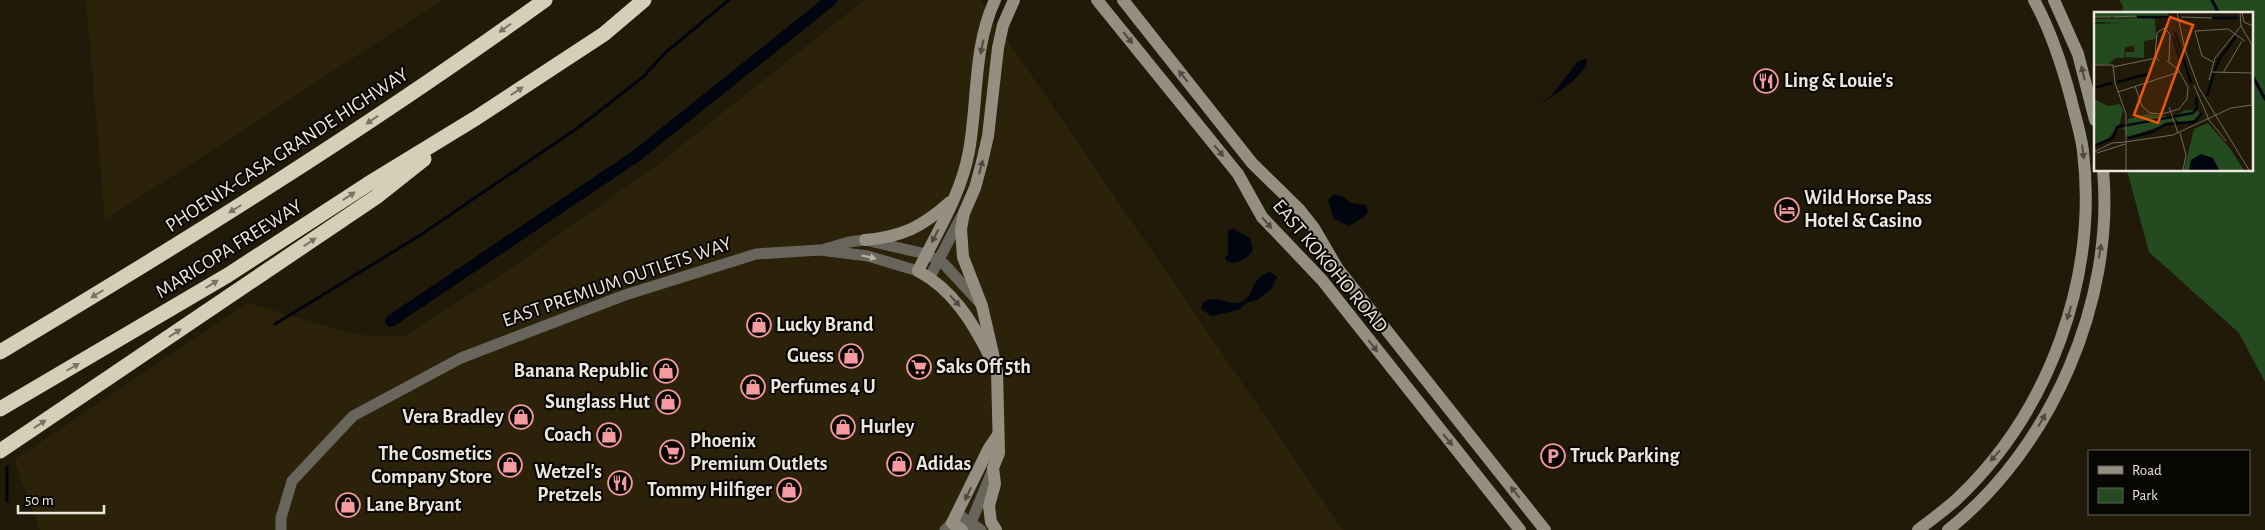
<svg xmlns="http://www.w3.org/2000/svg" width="2265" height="530" font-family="'Alegreya Sans',sans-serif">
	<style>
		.built { fill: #2c2209 }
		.green { fill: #244a20 }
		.water { fill: #00050f }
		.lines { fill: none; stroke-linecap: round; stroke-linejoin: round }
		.stream { stroke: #00050f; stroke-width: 3 }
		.canal { stroke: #00050f; stroke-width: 12 }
		.street { stroke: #68655c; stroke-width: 11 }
		.secondary { stroke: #958f81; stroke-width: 12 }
		.highway { stroke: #d7ceb8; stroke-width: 15 }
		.oneway { fill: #7a7466 }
		.oneway2 { fill: #4e4a42 }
		.oneway3 { fill: #b7b3a9 }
		.labels { text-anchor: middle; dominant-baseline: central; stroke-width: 4; stroke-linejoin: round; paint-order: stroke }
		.poi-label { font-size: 20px; font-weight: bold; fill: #ebe7dc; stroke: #080602; text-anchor: start }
		.street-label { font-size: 20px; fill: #ebe7dc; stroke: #080602 }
		.inset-river { fill: none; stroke: #00050f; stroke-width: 2.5 }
		.inset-road { fill: none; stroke: #726c5d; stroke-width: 1 }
		.view { fill: #e8590c; fill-opacity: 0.15; stroke: #e8590c; stroke-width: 2.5 }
		.inset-edge { fill: none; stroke: #ebe7dc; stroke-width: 2.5 }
	</style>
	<rect width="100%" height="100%" fill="#211a09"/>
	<g class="built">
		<polygon points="86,0 442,0 105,220"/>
		<polygon points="864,0 980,0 1343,530 40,530 14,460 248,303 357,335 405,336 517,264 656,166"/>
	</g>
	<polygon class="green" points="2119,0 2265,0 2265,382 2239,333 2149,252 2127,170 2251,170 2251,14 2122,14 2123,6"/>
	<g class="water">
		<path d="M1585 59 1587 60C1586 77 1549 98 1535 107L1553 94 1578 61Z"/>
		<polygon points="1334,194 1344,197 1351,203 1366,205 1368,211 1364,217 1349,226 1334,219 1328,200"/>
		<path d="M1234 229 1250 238 1253 249C1250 258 1236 265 1227 262L1225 258 1228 254V230Z"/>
		<path d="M1270 272 1277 277 1272 288 1258 300 1248 302 1238 310 1212 316 1201 309 1203 302C1219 293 1228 307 1241 302 1255 297 1250 277 1270 272Z"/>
	</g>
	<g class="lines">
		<g class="stream">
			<polyline points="2212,0 2219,14"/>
			<polyline points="2251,73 2265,99"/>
			<polyline points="275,324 419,236 579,127 643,77 666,52 729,0"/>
			<polyline points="7,501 7,467"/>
		</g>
		<polyline class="canal" points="391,321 636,156 831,0"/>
		<g class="street">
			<polyline points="825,249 849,242 865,240 926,254 944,264 979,302"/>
			<polyline points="930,277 961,217"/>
			<polyline points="958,514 981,530"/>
			<polyline points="281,530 281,518 292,481 353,416 461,358 625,295 756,254 820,250 868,256 918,271"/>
			<polyline points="945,530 952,523"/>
			<polyline points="968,530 993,469"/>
		</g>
		<g class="secondary">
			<polyline points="1097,0 1238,174 1262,217 1322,280 1520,530"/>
			<polyline points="1123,0 1252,163 1299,209 1314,228 1338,269 1545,530"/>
			<polyline points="2054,0 2078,54 2095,120"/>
			<path d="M865 240C902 237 922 227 950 202"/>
			<path d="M989 355C972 321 952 289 918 271 937 232 961 195 969 151 978 101 973 47 995 0"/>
			<polyline points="962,530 952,523 989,448 998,435"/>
			<polyline points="996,530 991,522 989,506 995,484 993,468 999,453 997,371 982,306 963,257 961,229 964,213 975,188 982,162 988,136 998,48 1003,25 1014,0"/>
			<path d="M1918 530C1931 520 1945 510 1957 499 2050 411 2098 277 2083 151 2081 134 2075 116 2071 99 2062 65 2051 31 2034 0"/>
			<path d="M1948 530C2051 448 2115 302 2103 170"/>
		</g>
		<g class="highway">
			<path d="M0 352C186 241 369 127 545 0"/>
			<polyline points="0,409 228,275 368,184 476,118 604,34 644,0"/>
			<polyline points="0,451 376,197 424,159"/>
		</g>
	</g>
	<defs><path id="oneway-solid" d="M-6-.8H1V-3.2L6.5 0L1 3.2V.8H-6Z" transform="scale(1.25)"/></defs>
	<g class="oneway">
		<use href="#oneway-solid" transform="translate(505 28) rotate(145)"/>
		<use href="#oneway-solid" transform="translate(517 91) rotate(-33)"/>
		<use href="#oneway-solid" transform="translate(372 120) rotate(146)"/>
		<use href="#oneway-solid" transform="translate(349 196) rotate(-33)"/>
		<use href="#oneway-solid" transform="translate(235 209) rotate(148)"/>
		<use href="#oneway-solid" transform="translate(310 242) rotate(-34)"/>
		<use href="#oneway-solid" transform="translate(212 284) rotate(-31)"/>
		<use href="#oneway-solid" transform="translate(97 294) rotate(149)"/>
		<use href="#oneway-solid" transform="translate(175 333) rotate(-34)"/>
		<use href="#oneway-solid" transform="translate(73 367) rotate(-30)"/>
		<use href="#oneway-solid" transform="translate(40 424) rotate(-34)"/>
	</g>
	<g class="oneway2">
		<use href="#oneway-solid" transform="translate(1128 38) rotate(51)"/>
		<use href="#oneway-solid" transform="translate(982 47) rotate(101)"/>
		<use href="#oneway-solid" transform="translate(2083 73) rotate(-104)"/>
		<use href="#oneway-solid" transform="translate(1183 76) rotate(-129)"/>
		<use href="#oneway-solid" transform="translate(1219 151) rotate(51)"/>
		<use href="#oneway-solid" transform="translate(2083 152) rotate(83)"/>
		<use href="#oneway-solid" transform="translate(981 167) rotate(-75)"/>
		<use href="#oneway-solid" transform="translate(1267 223) rotate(49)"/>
		<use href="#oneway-solid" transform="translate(935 236) rotate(118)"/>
		<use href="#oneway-solid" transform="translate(2100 251) rotate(-81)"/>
		<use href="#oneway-solid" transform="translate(955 301) rotate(48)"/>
		<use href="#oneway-solid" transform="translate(2069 313) rotate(107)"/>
		<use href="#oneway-solid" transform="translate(1373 346) rotate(52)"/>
		<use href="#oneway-solid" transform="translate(2042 420) rotate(-60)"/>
		<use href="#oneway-solid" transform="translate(1448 440) rotate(51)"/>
		<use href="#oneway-solid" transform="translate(1995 456) rotate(132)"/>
		<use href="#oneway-solid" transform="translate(1515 492) rotate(-129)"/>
		<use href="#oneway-solid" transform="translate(968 494) rotate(115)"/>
	</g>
	<use class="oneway3" href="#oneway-solid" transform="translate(869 257) rotate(12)"/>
	<defs>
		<g id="restaurant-ring" transform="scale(1.25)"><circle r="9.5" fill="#080602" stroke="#f49aa0" stroke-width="1.5"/><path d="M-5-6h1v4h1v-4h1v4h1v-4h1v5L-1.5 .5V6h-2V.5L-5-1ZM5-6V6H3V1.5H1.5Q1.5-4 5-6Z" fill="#f49aa0"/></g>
		<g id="hotel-ring" transform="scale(1.25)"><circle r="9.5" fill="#080602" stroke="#f49aa0" stroke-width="1.5"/><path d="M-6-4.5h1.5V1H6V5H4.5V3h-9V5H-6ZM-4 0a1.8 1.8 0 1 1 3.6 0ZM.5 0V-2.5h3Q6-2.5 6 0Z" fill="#f49aa0"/></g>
		<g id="shop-ring" transform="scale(1.25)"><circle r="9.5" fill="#080602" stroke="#f49aa0" stroke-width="1.5"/><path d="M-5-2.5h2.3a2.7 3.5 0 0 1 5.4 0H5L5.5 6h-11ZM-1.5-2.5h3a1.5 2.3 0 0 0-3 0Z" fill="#f49aa0"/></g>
		<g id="supermarket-ring" transform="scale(1.25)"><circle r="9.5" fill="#080602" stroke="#f49aa0" stroke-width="1.5"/><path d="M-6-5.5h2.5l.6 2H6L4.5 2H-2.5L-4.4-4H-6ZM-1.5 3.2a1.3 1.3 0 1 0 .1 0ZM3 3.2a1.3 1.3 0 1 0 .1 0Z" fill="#f49aa0"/></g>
		<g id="parking-ring" transform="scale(1.25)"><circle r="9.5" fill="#080602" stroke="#f49aa0" stroke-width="1.5"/><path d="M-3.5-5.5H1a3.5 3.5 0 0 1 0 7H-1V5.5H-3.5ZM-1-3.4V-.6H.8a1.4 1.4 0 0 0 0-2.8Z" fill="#f49aa0"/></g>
	</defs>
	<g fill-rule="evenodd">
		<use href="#restaurant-ring" x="1766" y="81"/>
		<use href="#hotel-ring" x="1787" y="210"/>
		<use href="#shop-ring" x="759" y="325"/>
		<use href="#shop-ring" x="851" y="356"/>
		<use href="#supermarket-ring" x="919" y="367"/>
		<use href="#shop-ring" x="666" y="371"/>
		<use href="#shop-ring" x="753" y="387"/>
		<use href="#shop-ring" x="668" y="402"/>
		<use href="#shop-ring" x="521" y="417"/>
		<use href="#shop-ring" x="843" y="427"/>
		<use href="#shop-ring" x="609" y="435"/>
		<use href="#supermarket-ring" x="672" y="452"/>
		<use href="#parking-ring" x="1553" y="456"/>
		<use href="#shop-ring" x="899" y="464"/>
		<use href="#shop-ring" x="510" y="465"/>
		<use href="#restaurant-ring" x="620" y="483"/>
		<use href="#shop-ring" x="789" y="490"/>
		<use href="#shop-ring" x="348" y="505"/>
	</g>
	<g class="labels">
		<g class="poi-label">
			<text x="1784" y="81">Ling &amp; Louie's</text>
			<text x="1804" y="198">Wild Horse Pass<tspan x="1804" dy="23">Hotel &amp; Casino</tspan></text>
			<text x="776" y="325">Lucky Brand</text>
			<text x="834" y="356" text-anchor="end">Guess</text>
			<text x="936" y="367">Saks Off 5th</text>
			<text x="648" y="371" text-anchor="end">Banana Republic</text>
			<text x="770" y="387">Perfumes 4 U</text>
			<text x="650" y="402" text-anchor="end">Sunglass Hut</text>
			<text x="504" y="417" text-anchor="end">Vera Bradley</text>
			<text x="860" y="427">Hurley</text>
			<text x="592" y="435" text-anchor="end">Coach</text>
			<text x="690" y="441">Phoenix<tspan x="690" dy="23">Premium Outlets</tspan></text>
			<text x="492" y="454" text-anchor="end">The Cosmetics<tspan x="492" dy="23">Company Store</tspan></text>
			<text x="1570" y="456">Truck Parking</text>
			<text x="916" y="464">Adidas</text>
			<text x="602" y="472" text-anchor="end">Wetzel's<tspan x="602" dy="23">Pretzels</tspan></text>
			<text x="772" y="490" text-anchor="end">Tommy Hilfiger</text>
			<text x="366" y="505">Lane Bryant</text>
		</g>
		<g class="street-label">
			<text transform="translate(287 150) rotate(-33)">PHOENIX-CASA GRANDE HIGHWAY</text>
			<text transform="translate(229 249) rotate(-32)">MARICOPA FREEWAY</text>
			<text transform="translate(1330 266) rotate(50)">EAST KOKOHO ROAD</text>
			<text transform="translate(617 282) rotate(-19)">EAST PREMIUM OUTLETS WAY</text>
		</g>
	</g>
	<g transform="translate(2094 12)">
		<rect width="159" height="159" fill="#211a09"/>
		<path d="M0 0H74V4L55 6 61 7 62 27 50 29V46L31 45 32 40H40V34L31 35 30 46H21L15 52 0 53V12L30 11 0 10V7L54 6 0 5ZM0 87 14 94 26 92 29 98 26 111 11 131 0 132ZM92 98H103L106 103 101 108 85 110 80 105 79 110 34 125 30 117 25 116 33 115 34 107 54 102 78 105ZM114 111 137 138 150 158H90L100 117Z" fill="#244a20"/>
		<path d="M107 142 119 146 125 158H95L97 148Z" fill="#00050f"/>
		<path class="inset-river" d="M43 5H75M118 6H144M81 20 97 71M79 25 87 51M120 60 125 48 142 24M23 70 54 62M0 76 18 71M113 84 120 61M34 126 58 120 72 112 100 110 108 101M0 134 19 126 23 115 99 101 103 96 102 85"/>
		<path class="inset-road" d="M83 0 91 38 105 76 155 158M148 0 150 10 159 14M0 5H17M19 5 42 4M87 5 118 6M65 49 61 43 63 21 70 16 76 22 75 49M119 50 108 44 101 19 134 17 151 29M0 53H19L21 71 32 102V158M19 55 62 46M117 60 158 61M129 61 148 29M115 68 121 46 147 14M100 73 115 108 132 129M41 74 48 94 56 101 68 102 85 97 93 87 94 75 84 57 73 49M24 80 85 60M75 95 84 121M86 121 92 143 89 158M31 130 79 123 137 96 158 93V33L147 14 146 0M0 140 18 131 31 130M3 141 31 132"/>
		<path class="view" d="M76 5 99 13 64 111 40 103Z"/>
		<rect width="159" height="159" class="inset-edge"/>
	</g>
	<rect x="2088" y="450" width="162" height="65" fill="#080602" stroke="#636059"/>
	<rect x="2098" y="466" width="25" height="8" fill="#958f81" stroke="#636059"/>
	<text x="2132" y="475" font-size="15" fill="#ebe7dc">Road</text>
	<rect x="2098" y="488" width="25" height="15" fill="#244a20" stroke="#636059"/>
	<text x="2132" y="500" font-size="15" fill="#ebe7dc">Park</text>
	<path d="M18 505v8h86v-8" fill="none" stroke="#ebe7dc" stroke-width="2.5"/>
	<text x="25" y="505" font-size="15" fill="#ebe7dc" stroke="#080602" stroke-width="4" paint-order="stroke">50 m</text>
</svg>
